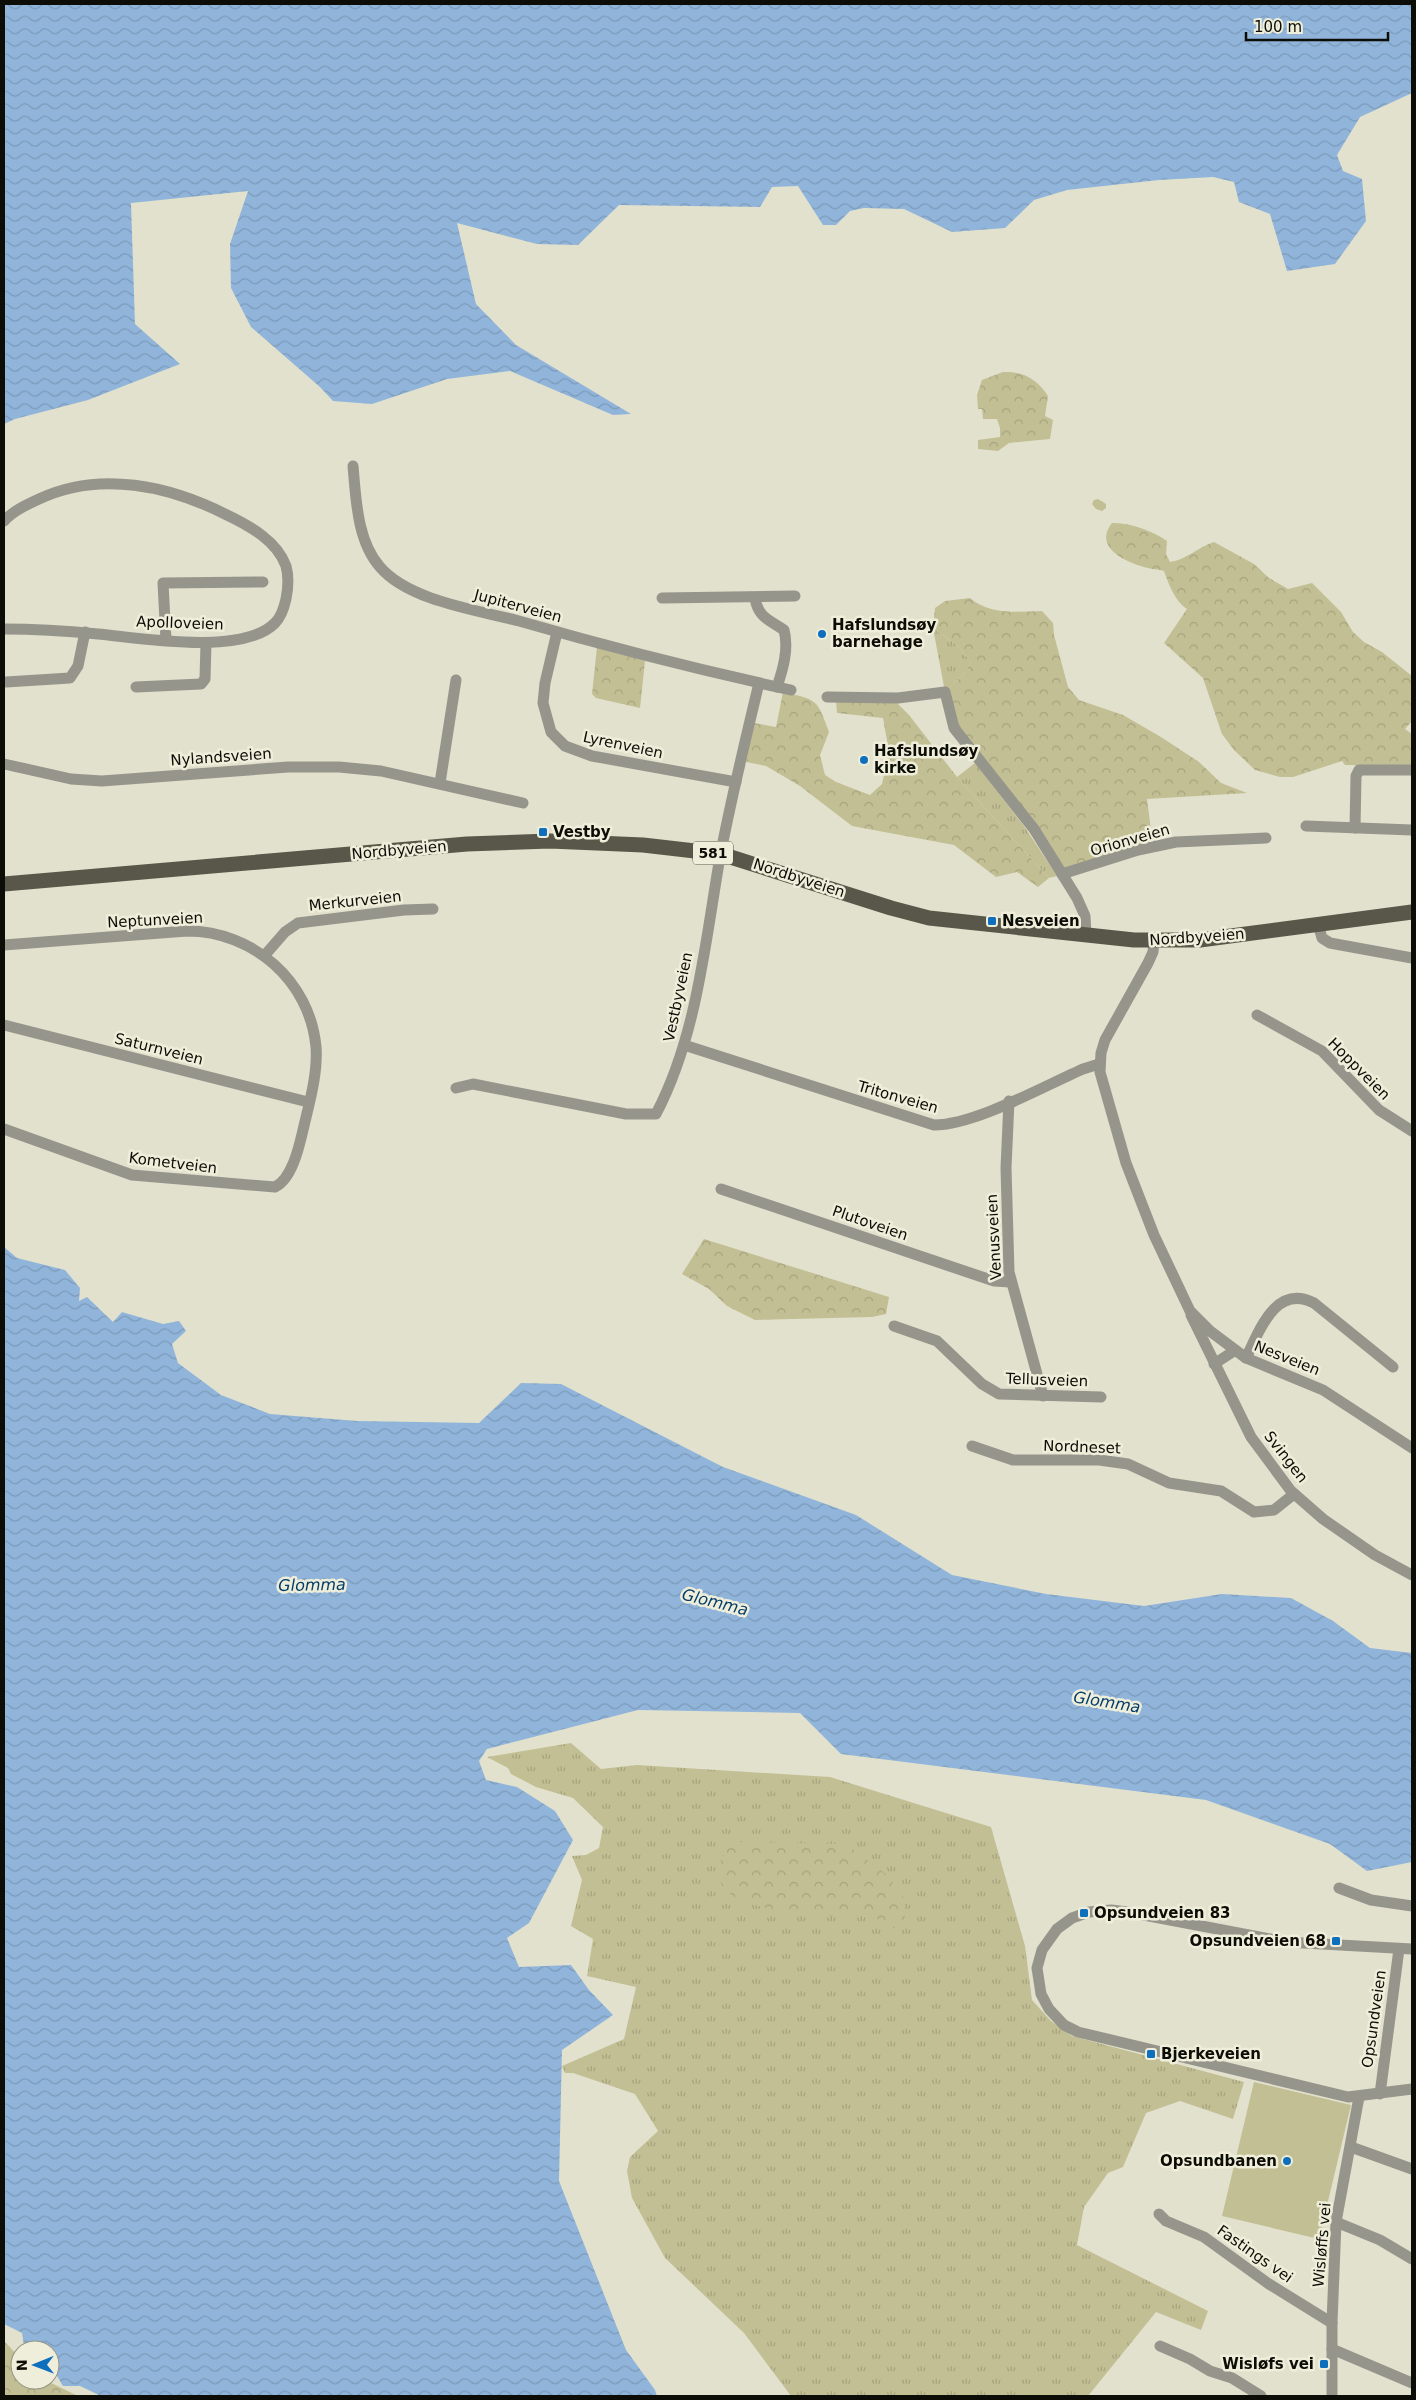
<svg xmlns="http://www.w3.org/2000/svg" width="1416" height="2400" font-family="'DejaVu Sans',sans-serif">
	<style>
		.grass { fill: url(#grass-tufts) }
		.forest { fill: url(#forest-crowns) }
		.pitch { fill: #c2bf94 }
		.water { fill: url(#water-waves) }
		.lines { fill: none; stroke-linecap: round; stroke-linejoin: round }
		.minor { stroke: #95958c; stroke-width: 11 }
		.major { stroke: #585749; stroke-width: 15 }
		.poi-dot { fill: #0e6fbc; stroke: #efeeda; stroke-width: 2 }
		.labels { text-anchor: middle; dominant-baseline: central; stroke-width: 5; stroke-linejoin: round; paint-order: stroke }
		.shield { fill: #efeeda; stroke: #515046; stroke-width: 1 }
		.shield-label { font-size: 14px; font-weight: bold; fill: #0d0d07 }
		.street-label { font-size: 15px; fill: #0d0d07; stroke: #efeeda }
		.poi-label { font-size: 15px; font-weight: bold; fill: #0d0d07; stroke: #efeeda; text-anchor: start }
		.water-label { font-size: 16px; font-style: italic; fill: #033d6b; stroke: #efeeda }
	</style>
	<defs>
		<pattern id="grass-tufts" width="24" height="20" patternUnits="userSpaceOnUse" patternTransform="scale(1.25)"><rect width="24" height="20" fill="#c2bf94"/><path d="M3 7l-1-3M5 7V3M7 7l1-3M15 17l-1-3M17 17v-4M19 17l1-3" fill="none" stroke="#a6a37e"/></pattern>
		<pattern id="forest-crowns" width="20" height="18" patternUnits="userSpaceOnUse" patternTransform="scale(1.25)"><rect width="20" height="18" fill="#c2bf94"/><path d="M2 6a3 3 0 1 1 6 0M12 15a3 3 0 1 1 6 0" fill="none" stroke="#a6a37e"/></pattern>
		<pattern id="water-waves" width="16" height="10" patternUnits="userSpaceOnUse" patternTransform="scale(1.25)"><rect width="16" height="10" fill="#91b5da"/><path d="M0 5q4-4 8 0t8 0" fill="none" stroke="#7c9aba"/></pattern>
	</defs>
	<rect width="100%" height="100%" fill="#e2e1cd"/>
	<g class="grass">
		<polygon points="933,628 957,645 971,662 963,675 945,692"/>
		<polygon points="975,763 1024,826 1057,876 1049,878 957,777"/>
		<polygon points="571,1743 601,1769 637,1765 830,1777 991,1827 1025,1946 1032,2000 1051,2021 1072,2036 1244,2082 1233,2119 1180,2101 1146,2113 1123,2167 1108,2173 1084,2207 1077,2245 1208,2311 1201,2330 1156,2312 1088,2396 791,2396 744,2333 665,2258 632,2198 627,2171 630,2157 658,2131 635,2094 573,2073 565,2073 562,2066 624,2039 636,1987 587,1976 593,1939 571,1926 582,1880 572,1856 586,1855 599,1848 603,1827 573,1798 536,1787 511,1774 508,1768 487,1757"/>
	</g>
	<g class="forest">
		<path d="M1003 372C1023 371 1037 379 1048 396L1045 416 1053 420 1050 439 1009 443 998 451 978 449V440L1000 437V428L997 419H983L982 409H978L977 395 982 380Z"/>
		<polygon points="1098,499 1106,504 1106,508 1102,511 1096,509 1092,504 1094,500"/>
		<path d="M1112 523C1129 522 1153 531 1167 541L1166 554 1170 562C1186 560 1198 547 1214 542L1254 564 1269 578 1288 589 1312 583 1341 612 1353 632 1364 642 1382 652 1412 676V721L1405 729 1412 734V766L1345 765 1342 761 1293 777H1280L1255 770 1234 750 1222 734 1203 678 1164 643 1187 609C1175 601 1169 585 1164 571 1159 569 1154 570 1148 568 1128 563 1092 548 1112 523Z"/>
		<path d="M970 598C990 615 1017 612 1042 611L1053 623 1054 635 1068 687 1079 700 1123 715 1161 737 1199 762 1221 783 1247 793 1147 799 1153 846 1062 874 954 728 945 692 963 675 971 662 957 645 933 628 935 608 945 601Z"/>
		<polygon points="597,647 645,661 640,708 596,698 592,694"/>
		<path d="M783 692C818 700 817 699 829 732L820 755 825 775 836 782 870 795 882 784 889 752 883 718 837 713 836 700 896 702 909 715 957 777 1049 878 1038 887 1017 872 996 877 954 845 852 826 800 786 766 766 746 762 754 723 776 727Z"/>
		<polygon points="704,1239 889,1297 886,1314 872,1317 755,1320 727,1306 709,1289 682,1274"/>
		<path d="M735 1842 846 1844 887 1875 903 1897 905 1918 894 1928C876 1912 850 1916 828 1916 806 1917 728 1906 721 1883 717 1871 721 1861 724 1849Z"/>
		<polygon points="4,2341 20,2358 20,2380 45,2380 78,2396 4,2396"/>
	</g>
	<g class="pitch">
		<polygon points="1254,2082 1351,2105 1319,2239 1222,2216"/>
		<polygon points="1041,2386 1051,2387 1052,2396 1020,2396"/>
	</g>
	<g class="water">
		<polygon points="4,4 1412,4 1412,93 1360,117 1337,155 1343,171 1362,179 1366,221 1335,264 1287,271 1270,214 1239,202 1234,182 1213,177 1159,180 1067,190 1034,200 1005,228 952,232 904,209 864,208 850,211 836,225 823,225 798,186 772,187 760,207 619,205 578,245 537,244 457,223 476,304 516,345 631,414 613,415 510,371 447,379 372,404 333,401 320,387 251,327 231,288 230,244 248,191 131,203 135,324 180,364 88,400 15,419 4,424"/>
		<polygon points="4,1247 17,1258 65,1270 80,1288 79,1301 87,1297 113,1322 122,1312 163,1324 179,1321 186,1331 172,1344 178,1363 221,1395 270,1414 357,1421 479,1423 521,1383 561,1384 723,1467 856,1515 952,1575 1046,1594 1144,1606 1222,1594 1291,1598 1333,1621 1370,1648 1412,1653 1412,1862 1367,1871 1330,1844 1206,1800 841,1754 800,1713 638,1710 487,1749 479,1761 486,1780 517,1787 555,1811 573,1840 529,1923 507,1938 519,1967 571,1965 589,1990 613,2015 562,2050 559,2181 626,2350 655,2390 657,2396 101,2396 80,2386 63,2386 54,2371 55,2363 50,2360 50,2350 32,2350 24,2346 22,2333 4,2324"/>
	</g>
	<g class="lines">
		<g class="minor">
			<path d="M353 466C356 499 357 541 380 567 409 601 478 610 519 621 609 647 700 670 791 690"/>
			<path d="M4 521C13 511 26 505 39 499 100 470 170 486 227 515 250 526 277 541 286 566 289 577 288 589 286 599 284 608 281 617 275 623 243 656 140 638 98 634 67 631 35 629 4 629"/>
			<polyline points="662,598 795,596"/>
			<path d="M755 598C758 618 770 620 784 630 789 649 783 669 777 687"/>
			<polyline points="557,632 545,683 543,703 551,732 565,746 592,756 736,782"/>
			<polyline points="166,640 163,583 263,582"/>
			<polyline points="6,682 70,678 78,666 85,632"/>
			<polyline points="136,687 201,684 205,679 206,643"/>
			<polyline points="827,697 898,698 945,692 954,728 1034,829 1077,898 1085,916 1086,936"/>
			<polyline points="4,764 71,779 102,781 288,767 339,767 381,771 523,803"/>
			<polyline points="440,783 456,680"/>
			<polyline points="1306,826 1412,830"/>
			<polyline points="1355,828 1356,776 1359,770 1412,770"/>
			<polyline points="1062,874 1138,850 1176,842 1266,838"/>
			<polyline points="1318,924 1322,938 1330,943 1412,958"/>
			<polyline points="1154,941 1153,952 1148,963 1105,1040 1101,1053 1100,1072 1126,1163 1154,1235 1190,1311 1210,1331 1246,1358 1323,1390 1412,1448"/>
			<path d="M4 945 187 931C253 931 310 981 316 1047 318 1074 309 1104 303 1130 299 1147 292 1179 275 1187L132 1175 4 1129"/>
			<polyline points="265,955 285,932 298,923 404,910 433,909"/>
			<polyline points="1257,1015 1322,1051 1379,1110 1412,1131"/>
			<polyline points="4,1025 308,1102"/>
			<path d="M684 1045 934 1125C975 1125 1044 1086 1083 1069L1099 1064"/>
			<path d="M456 1088 473 1084 626 1114H656C697 1036 705 943 720 857 731 799 745 741 759 683"/>
			<polyline points="1009,1101 1006,1168 1009,1272 1043,1396"/>
			<polyline points="721,1189 994,1281 1010,1282"/>
			<polyline points="1191,1315 1251,1437 1291,1491 1323,1519 1375,1555 1412,1575"/>
			<polyline points="894,1326 937,1341 982,1384 999,1394 1101,1397"/>
			<path d="M1246 1358C1259 1332 1275 1283 1314 1303L1393 1367"/>
			<polyline points="1214,1364 1234,1351"/>
			<polyline points="972,1446 1013,1460 1099,1460 1128,1464 1169,1483 1221,1491 1254,1512 1274,1510 1294,1494"/>
			<polyline points="1339,1888 1371,1900 1412,1906"/>
			<polyline points="1412,1949 1286,1942 1128,1912 1111,1910 1089,1912 1072,1918 1057,1929 1042,1950 1037,1968 1041,1994 1049,2009 1064,2025 1078,2032 1348,2097 1412,2089"/>
			<polyline points="1380,2094 1399,1949"/>
			<polyline points="1351,2147 1412,2169"/>
			<polyline points="1159,2214 1166,2221 1204,2237 1269,2284 1332,2323"/>
			<polyline points="1336,2222 1380,2240 1412,2259"/>
			<polyline points="1160,2346 1190,2359 1210,2371 1232,2378 1261,2396"/>
			<polyline points="1332,2349 1412,2383"/>
			<polyline points="1332,2396 1332,2323 1336,2222 1359,2097"/>
		</g>
		<polyline class="major" points="4,884 467,844 550,841 643,845 721,854 891,908 929,918 1134,940 1200,940 1412,912"/>
	</g>
	<g class="poi-dot">
		<circle cx="822" cy="634" r="5"/>
		<circle cx="864" cy="760" r="5"/>
		<rect x="538" y="827" width="10" height="10" rx="2.5"/>
		<rect x="987" y="916" width="10" height="10" rx="2.5"/>
		<rect x="1079" y="1908" width="10" height="10" rx="2.5"/>
		<rect x="1331" y="1936" width="10" height="10" rx="2.5"/>
		<rect x="1146" y="2049" width="10" height="10" rx="2.5"/>
		<circle cx="1287" cy="2161" r="5"/>
		<rect x="1319" y="2359" width="10" height="10" rx="2.5"/>
	</g>
	<g class="labels">
		<rect class="shield" x="693" y="841.5" width="40" height="23" rx="4"/>
		<g class="shield-label">
			<text x="713" y="853">581</text>
		</g>
		<g class="street-label">
			<text transform="translate(518 606) rotate(15)">Jupiterveien</text>
			<text transform="translate(180 623) rotate(2)">Apolloveien</text>
			<text transform="translate(623 745) rotate(12)">Lyrenveien</text>
			<text transform="translate(221 757) rotate(-4)">Nylandsveien</text>
			<text transform="translate(1130 840) rotate(-16)">Orionveien</text>
			<text transform="translate(399 850) rotate(-5)">Nordbyveien</text>
			<text transform="translate(799 878) rotate(18)">Nordbyveien</text>
			<text transform="translate(355 901) rotate(-6)">Merkurveien</text>
			<text transform="translate(155 920) rotate(-3)">Neptunveien</text>
			<text transform="translate(1197 937) rotate(-4)">Nordbyveien</text>
			<text transform="translate(678 997) rotate(-78)">Vestbyveien</text>
			<text transform="translate(159 1049) rotate(14)">Saturnveien</text>
			<text transform="translate(1359 1069) rotate(45)">Hoppveien</text>
			<text transform="translate(898 1097) rotate(16)">Tritonveien</text>
			<text transform="translate(173 1163) rotate(7)">Kometveien</text>
			<text transform="translate(870 1223) rotate(19)">Plutoveien</text>
			<text transform="translate(994 1237) rotate(-93)">Venusveien</text>
			<text transform="translate(1287 1358) rotate(22)">Nesveien</text>
			<text transform="translate(1047 1380) rotate(2)">Tellusveien</text>
			<text transform="translate(1082 1447) rotate(2)">Nordneset</text>
			<text transform="translate(1286 1457) rotate(52)">Svingen</text>
			<text transform="translate(1374 2019) rotate(-82)">Opsundveien</text>
			<text transform="translate(1322 2245) rotate(-85)">Wisløffs vei</text>
			<text transform="translate(1255 2254) rotate(35)">Fastings vei</text>
		</g>
		<g class="poi-label">
			<text x="832" y="625">Hafslundsøy<tspan x="832" dy="17">barnehage</tspan></text>
			<text x="874" y="751">Hafslundsøy<tspan x="874" dy="17">kirke</tspan></text>
			<text x="553" y="832">Vestby</text>
			<text x="1002" y="921">Nesveien</text>
			<text x="1094" y="1913">Opsundveien 83</text>
			<text x="1326" y="1941" text-anchor="end">Opsundveien 68</text>
			<text x="1161" y="2054">Bjerkeveien</text>
			<text x="1277" y="2161" text-anchor="end">Opsundbanen</text>
			<text x="1314" y="2364" text-anchor="end">Wisløfs vei</text>
		</g>
		<g class="water-label">
			<text transform="translate(312 1585) rotate(-1)">Glomma</text>
			<text transform="translate(715 1602) rotate(14)">Glomma</text>
			<text transform="translate(1107 1702) rotate(9)">Glomma</text>
		</g>
	</g>
	<rect width="1416" height="2400" fill="none" stroke="#0d0d07" stroke-width="10"/>
	<g transform="translate(35 2365) rotate(269)"><circle r="24" fill="#efeeda" stroke="#959486"/>
	<path d="M0-4L9 19L0 12L-9 19Z" fill="#0e6fbc"/>
	<text y="-8" font-size="14" font-weight="bold" text-anchor="middle" fill="#0d0d07">N</text>
	</g>
	<path d="M1246 32v8h142v-8" fill="none" stroke="#0d0d07" stroke-width="2.5"/>
	<text x="1254" y="32" font-size="15" fill="#0d0d07" stroke="#efeeda" stroke-width="4" paint-order="stroke">100 m</text>
</svg>
